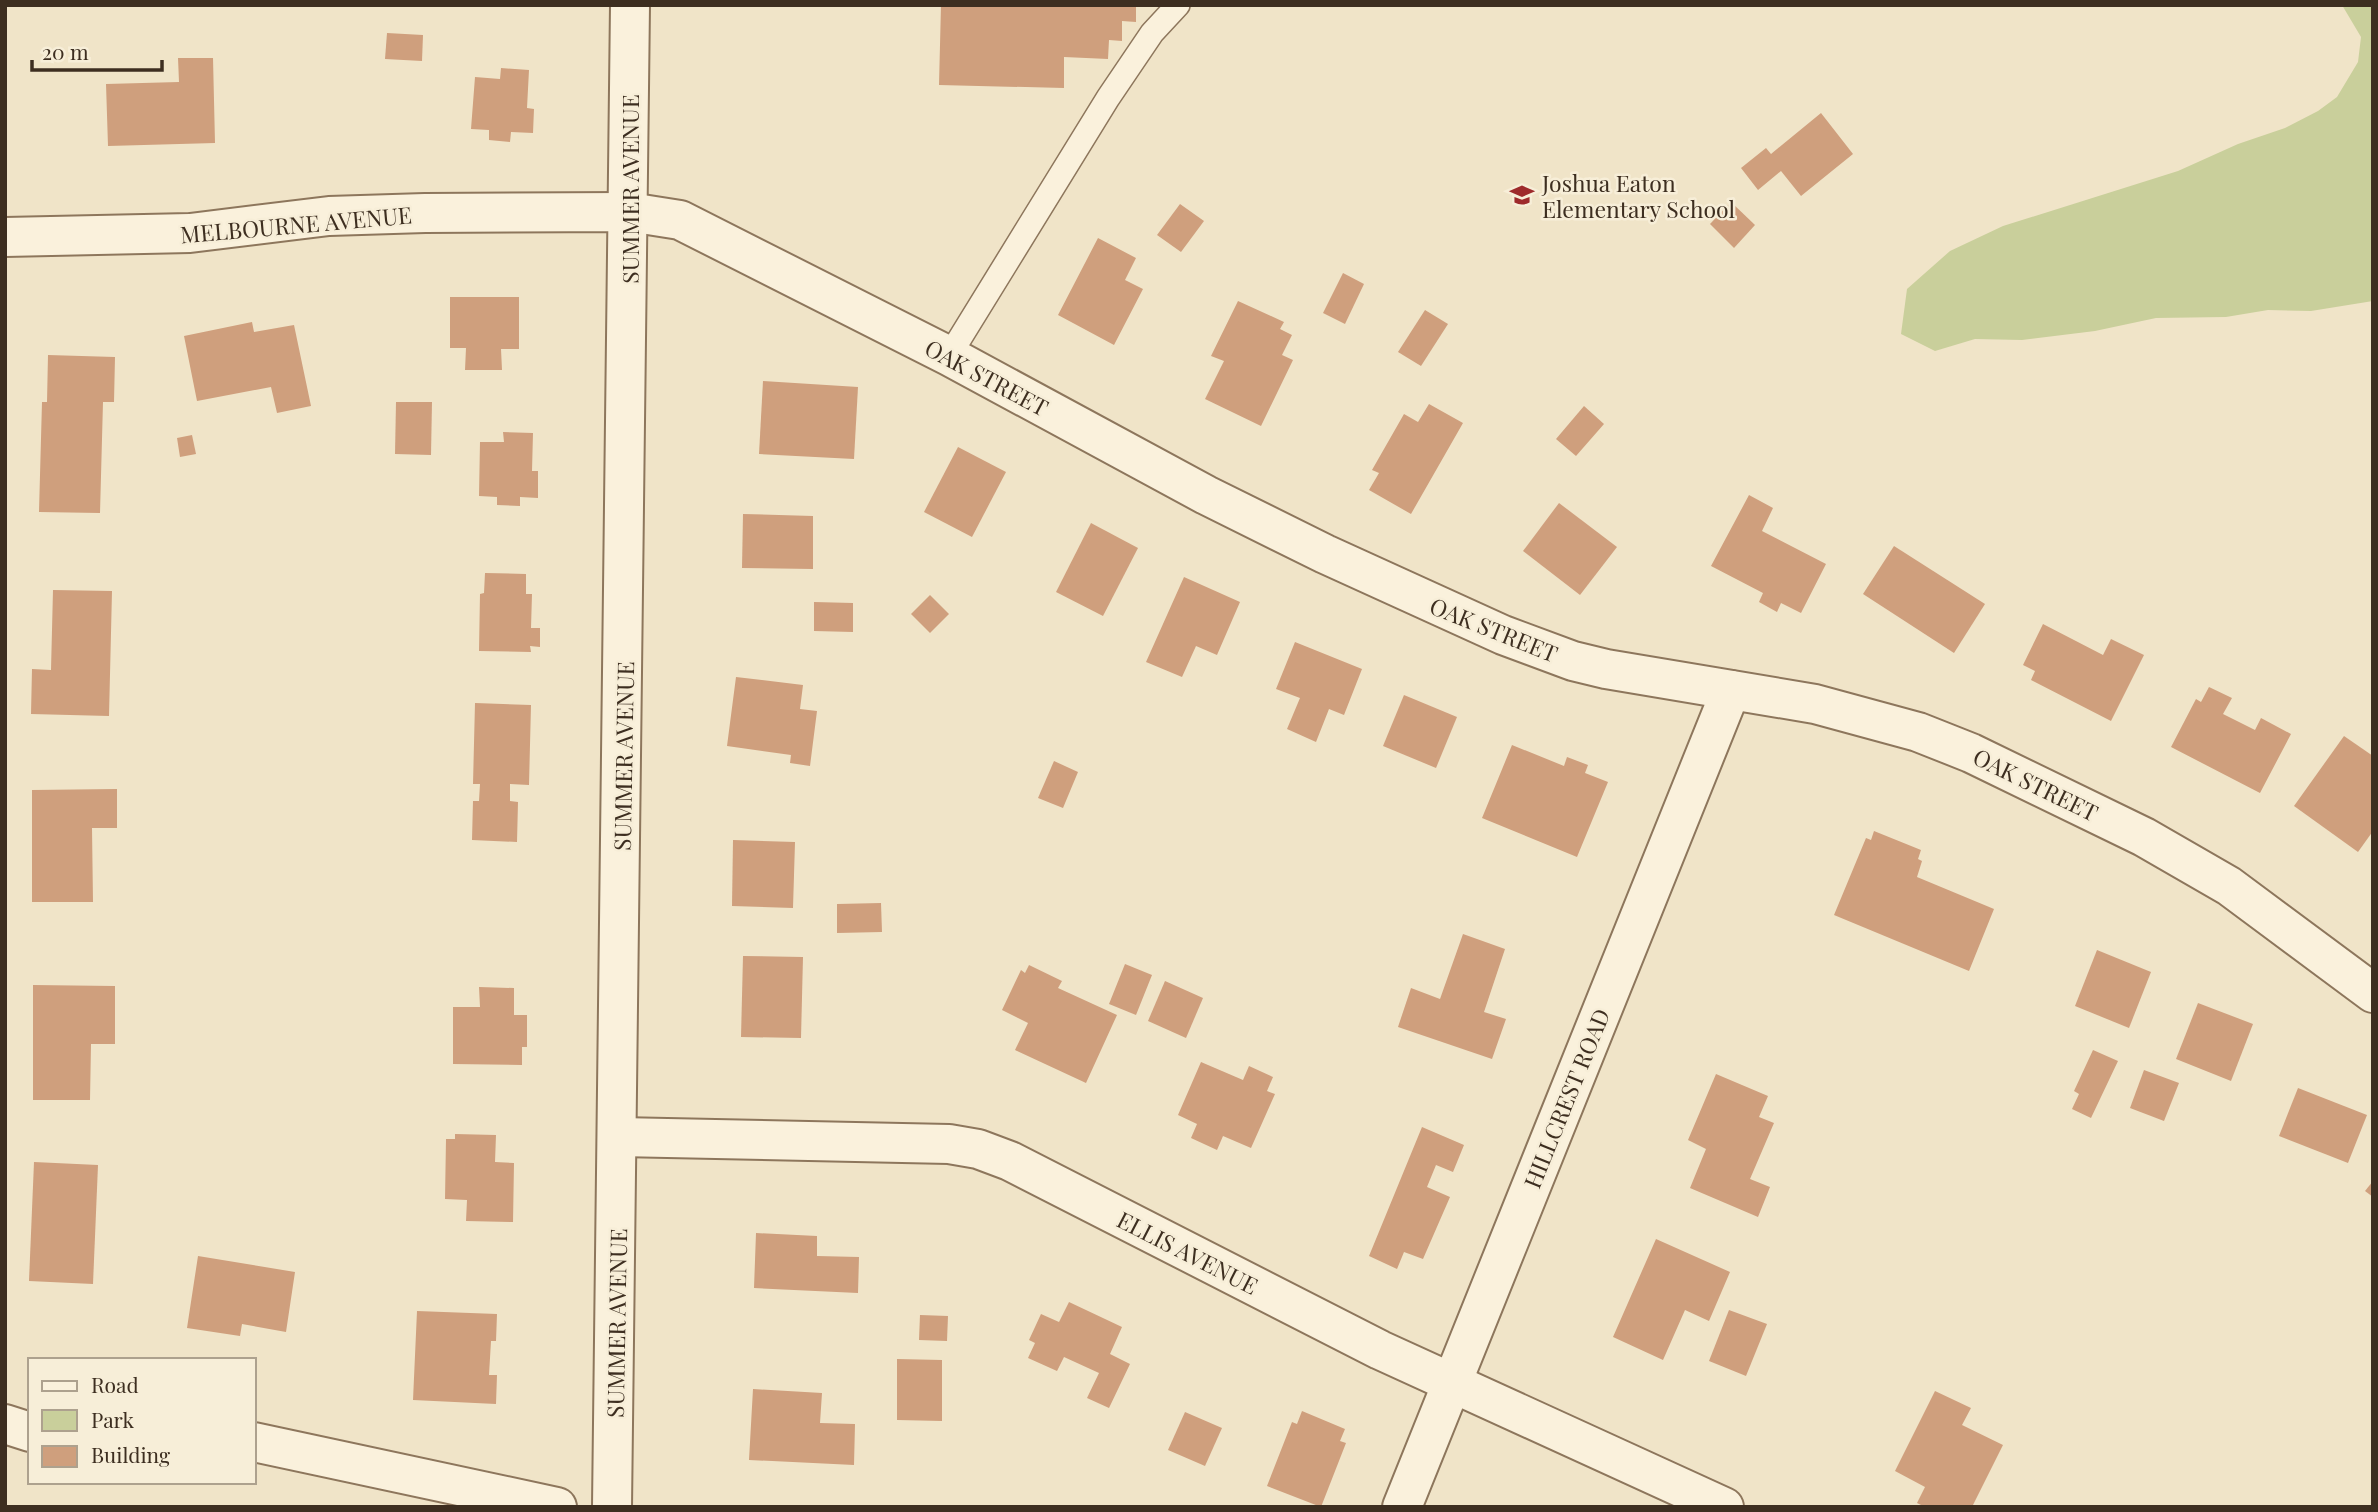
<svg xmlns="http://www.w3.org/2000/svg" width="2378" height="1512" font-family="'Playfair Display',serif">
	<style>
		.green { fill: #c9cf9b }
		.building { fill: #cf9f7d }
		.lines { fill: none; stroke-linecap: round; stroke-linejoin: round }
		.service-casing { stroke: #8d765c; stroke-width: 26 }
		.minor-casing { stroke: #8d765c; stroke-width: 42 }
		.tertiary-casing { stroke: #8d765c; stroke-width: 42 }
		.service { stroke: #faf1dc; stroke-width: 23 }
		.minor { stroke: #faf1dc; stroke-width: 38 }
		.tertiary { stroke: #faf1dc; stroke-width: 38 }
		.labels { text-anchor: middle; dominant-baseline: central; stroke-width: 5; stroke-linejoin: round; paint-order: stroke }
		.poi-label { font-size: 23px; fill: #3d2e20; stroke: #f7eed8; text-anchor: start }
		.street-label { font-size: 23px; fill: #3d2e20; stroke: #f7eed8 }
	</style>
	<rect width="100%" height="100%" fill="#f0e4c8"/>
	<polygon class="green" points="2342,5 2373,5 2373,301 2311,311 2268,310 2226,317 2156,318 2095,331 2022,340 1975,339 1935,351 1901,334 1907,289 1950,251 2003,226 2178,171 2238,144 2285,128 2318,111 2337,97 2358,62 2361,37"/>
	<g class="building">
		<polygon points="941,5 1136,5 1136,22 1122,21 1122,41 1109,40 1108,59 1064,57 1064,88 939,85"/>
		<polygon points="387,33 423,35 422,61 385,59"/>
		<polygon points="178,58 213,58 215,143 108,146 106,84 179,82"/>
		<polygon points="501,68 529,70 527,108 534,109 533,133 511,132 510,142 489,140 489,130 471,129 475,77 500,79"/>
		<polygon points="1821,113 1853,154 1801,196 1781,171 1758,190 1741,168 1766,148 1771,154"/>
		<polygon points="1731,202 1755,225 1734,248 1710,224"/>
		<polygon points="1180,204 1204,221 1181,252 1157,235"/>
		<polygon points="1098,238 1136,258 1125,280 1143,289 1114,345 1058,315"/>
		<polygon points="1343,273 1364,284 1345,324 1323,313"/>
		<polygon points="450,297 519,297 519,349 501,349 502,370 465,370 466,348 450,348"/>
		<polygon points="1238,301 1284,322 1280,329 1292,335 1282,355 1293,360 1261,426 1205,399 1224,361 1211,356"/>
		<polygon points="1425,310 1448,324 1421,366 1398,352"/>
		<polygon points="252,322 254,332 294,325 311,406 277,413 271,387 197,401 184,336"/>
		<polygon points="48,355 115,357 114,402 103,402 100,513 39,512 42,402 47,402"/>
		<polygon points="763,381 858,387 854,459 759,454"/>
		<polygon points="396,402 432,402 431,455 395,454"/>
		<polygon points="1429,404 1463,423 1411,514 1369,490 1379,473 1372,470 1404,414 1418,422"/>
		<polygon points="1584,406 1604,424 1576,456 1556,439"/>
		<polygon points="503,432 533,433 532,471 538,471 538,498 520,497 520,506 497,505 497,497 479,496 480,442 504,442"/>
		<polygon points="192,435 196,454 180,457 177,438"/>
		<polygon points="958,447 1006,472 972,537 924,512"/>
		<polygon points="1749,495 1773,508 1762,531 1826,564 1801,613 1781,603 1777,612 1759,602 1763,593 1711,566"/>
		<polygon points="1559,503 1617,547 1580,595 1523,551"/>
		<polygon points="743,514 813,516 813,569 742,568"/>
		<polygon points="1091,523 1138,548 1103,616 1056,592"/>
		<polygon points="1894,546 1985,604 1954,653 1863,594"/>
		<polygon points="485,573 526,574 526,594 532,594 531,628 540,628 540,647 530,646 531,652 479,651 480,594 484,593"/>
		<polygon points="1184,577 1240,602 1217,655 1196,646 1182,677 1146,662"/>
		<polygon points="53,590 112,591 109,716 31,714 32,669 51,670"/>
		<polygon points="930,595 949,614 930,633 911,614"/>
		<polygon points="814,602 853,603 853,632 814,631"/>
		<polygon points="2043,624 2103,655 2111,639 2144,655 2111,721 2031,680 2035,671 2023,665"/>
		<polygon points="1295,642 1362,669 1344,715 1329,709 1316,742 1287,729 1300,698 1276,689"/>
		<polygon points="736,677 803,685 800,709 817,711 810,766 790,763 791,755 727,746"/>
		<polygon points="2209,687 2232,698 2223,714 2255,730 2261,718 2291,734 2260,793 2171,747 2196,699 2201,702"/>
		<polygon points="1404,695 1457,717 1436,768 1383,746"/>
		<polygon points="475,703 531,705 529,785 510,784 510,801 518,802 517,842 472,840 473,801 479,801 480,784 473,784"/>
		<polygon points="2344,736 2373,756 2373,831 2358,852 2294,806"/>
		<polygon points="1512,745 1564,766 1567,757 1588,765 1585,773 1608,782 1577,857 1482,818"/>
		<polygon points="1054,761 1078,772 1063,808 1038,798"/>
		<polygon points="117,789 117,828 92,828 93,902 32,902 32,790"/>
		<polygon points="1874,831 1921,850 1918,859 1922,861 1917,877 1994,909 1969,971 1834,915 1866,838 1871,840"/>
		<polygon points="733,840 795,842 793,908 732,906"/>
		<polygon points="881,903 882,932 837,933 837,904"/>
		<polygon points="1463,934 1505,949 1484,1012 1506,1019 1492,1059 1398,1027 1411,988 1440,999"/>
		<polygon points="2097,950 2151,972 2129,1028 2075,1006"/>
		<polygon points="743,956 803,957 801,1038 741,1037"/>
		<polygon points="1125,964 1152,975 1136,1015 1109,1004"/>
		<polygon points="1029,965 1062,981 1058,988 1117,1015 1086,1083 1015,1050 1028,1023 1002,1010 1021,970 1025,973"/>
		<polygon points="1165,981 1203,998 1186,1038 1148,1021"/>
		<polygon points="33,985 115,986 115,1044 91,1044 90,1100 33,1100"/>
		<polygon points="479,987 514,988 514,1015 527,1015 527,1047 522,1047 522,1065 453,1064 453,1007 480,1007"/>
		<polygon points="2198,1003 2253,1024 2231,1081 2176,1059"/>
		<polygon points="2093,1050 2118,1061 2091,1118 2072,1109 2079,1094 2074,1091"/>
		<polygon points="1201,1062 1243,1080 1249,1066 1273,1077 1267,1091 1275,1094 1251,1148 1223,1136 1217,1150 1191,1138 1197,1124 1178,1115"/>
		<polygon points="2144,1070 2179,1083 2164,1121 2130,1108"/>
		<polygon points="1716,1074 1768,1096 1759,1117 1774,1123 1750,1179 1770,1187 1758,1217 1690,1188 1706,1149 1688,1140"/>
		<polygon points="2298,1088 2367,1115 2348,1163 2279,1136"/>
		<polygon points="1422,1127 1464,1145 1453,1172 1436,1165 1427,1187 1450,1197 1423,1259 1404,1252 1397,1269 1369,1256"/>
		<polygon points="455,1134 496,1135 495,1162 514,1163 513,1222 466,1221 467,1200 445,1199 446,1139 455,1139"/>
		<polygon points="34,1162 98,1165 93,1284 29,1281"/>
		<polygon points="2373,1181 2373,1197 2365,1191"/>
		<polygon points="756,1233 817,1236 817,1256 859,1257 858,1293 754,1288"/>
		<polygon points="1656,1239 1730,1272 1709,1321 1685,1310 1663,1360 1613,1337"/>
		<polygon points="198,1256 295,1272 286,1332 242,1324 240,1336 187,1328"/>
		<polygon points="1069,1302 1122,1327 1110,1354 1130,1364 1109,1408 1087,1398 1099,1373 1064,1357 1057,1371 1028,1358 1035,1343 1029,1340 1041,1314 1059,1322"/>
		<polygon points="1729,1310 1767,1324 1746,1376 1709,1361"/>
		<polygon points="417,1311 497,1314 496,1341 491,1341 489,1375 497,1375 496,1404 413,1400"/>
		<polygon points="920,1315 948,1316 947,1341 919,1340"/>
		<polygon points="897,1359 942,1360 942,1421 897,1420"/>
		<polygon points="753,1389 822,1393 820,1423 855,1424 854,1465 749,1460"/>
		<polygon points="1935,1391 1971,1408 1962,1425 2003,1445 1972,1507 1925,1507 1917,1503 1925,1487 1895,1471"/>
		<polygon points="1302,1411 1345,1429 1340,1441 1346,1443 1321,1507 1267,1486 1292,1422 1297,1424"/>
		<polygon points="1185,1412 1222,1428 1205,1466 1168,1450"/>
	</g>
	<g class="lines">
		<g class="service-casing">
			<polyline id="service" points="949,356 1108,98 1152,33 1178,5"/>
		</g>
		<g class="minor-casing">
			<g id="minor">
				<polyline points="5,237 190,233 329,216 425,213 629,212 680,220 949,356 1206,495 1325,554 1503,635 1573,661 1606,669 1815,704 1918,732 1971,753 2144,837 2229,886 2373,993"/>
				<polyline points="619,1137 949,1144 978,1149 1010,1161 1380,1350 1724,1507"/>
				<polyline points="5,1424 30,1432"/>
				<polyline points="254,1442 557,1507"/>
				<polyline points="1402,1507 1731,690"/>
			</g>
		</g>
		<g class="tertiary-casing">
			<polyline id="tertiary" points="612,1507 630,5"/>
		</g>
		<use href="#service" class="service"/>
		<use href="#minor" class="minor"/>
		<use href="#tertiary" class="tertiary"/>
	</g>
	<defs>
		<g id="school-bare" transform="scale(1.89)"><path d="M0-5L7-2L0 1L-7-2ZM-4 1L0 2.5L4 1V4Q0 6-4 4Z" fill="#9e2a2b" stroke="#f7eed8" stroke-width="2.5" paint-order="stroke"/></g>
	</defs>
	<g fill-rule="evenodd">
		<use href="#school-bare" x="1522" y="195"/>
	</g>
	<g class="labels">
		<g class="poi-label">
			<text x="1542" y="182">Joshua Eaton<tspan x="1542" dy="26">Elementary School</tspan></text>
		</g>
		<g class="street-label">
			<text transform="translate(629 189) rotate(-90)">SUMMER AVENUE</text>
			<text transform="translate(296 224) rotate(-5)">MELBOURNE AVENUE</text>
			<text transform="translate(987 377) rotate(28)">OAK STREET</text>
			<text transform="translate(1494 629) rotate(22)">OAK STREET</text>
			<text transform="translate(623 756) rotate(-89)">SUMMER AVENUE</text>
			<text transform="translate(2036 784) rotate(26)">OAK STREET</text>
			<text transform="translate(1566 1098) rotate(-68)">HILLCREST ROAD</text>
			<text transform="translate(1188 1252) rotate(27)">ELLIS AVENUE</text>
			<text transform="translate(616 1323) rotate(-89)">SUMMER AVENUE</text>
		</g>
	</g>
	<rect width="2378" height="1512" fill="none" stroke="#3d2e20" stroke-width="14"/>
	<rect x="28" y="1358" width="228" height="126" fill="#f7eed8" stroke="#ada18e" stroke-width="2"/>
	<rect x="42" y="1381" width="35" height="10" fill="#faf1dc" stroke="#ada18e" stroke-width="2"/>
	<text x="91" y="1393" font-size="21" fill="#3d2e20">Road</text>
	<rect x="42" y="1410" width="35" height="21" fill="#c9cf9b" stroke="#ada18e" stroke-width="2"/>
	<text x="91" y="1428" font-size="21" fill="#3d2e20">Park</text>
	<rect x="42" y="1446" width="35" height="21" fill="#cf9f7d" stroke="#ada18e" stroke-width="2"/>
	<text x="91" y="1463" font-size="21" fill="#3d2e20">Building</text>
	<path d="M32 60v10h130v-10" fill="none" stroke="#3d2e20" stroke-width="3.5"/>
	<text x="42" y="60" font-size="21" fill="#3d2e20" stroke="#f7eed8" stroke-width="5" paint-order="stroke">20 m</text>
</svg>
